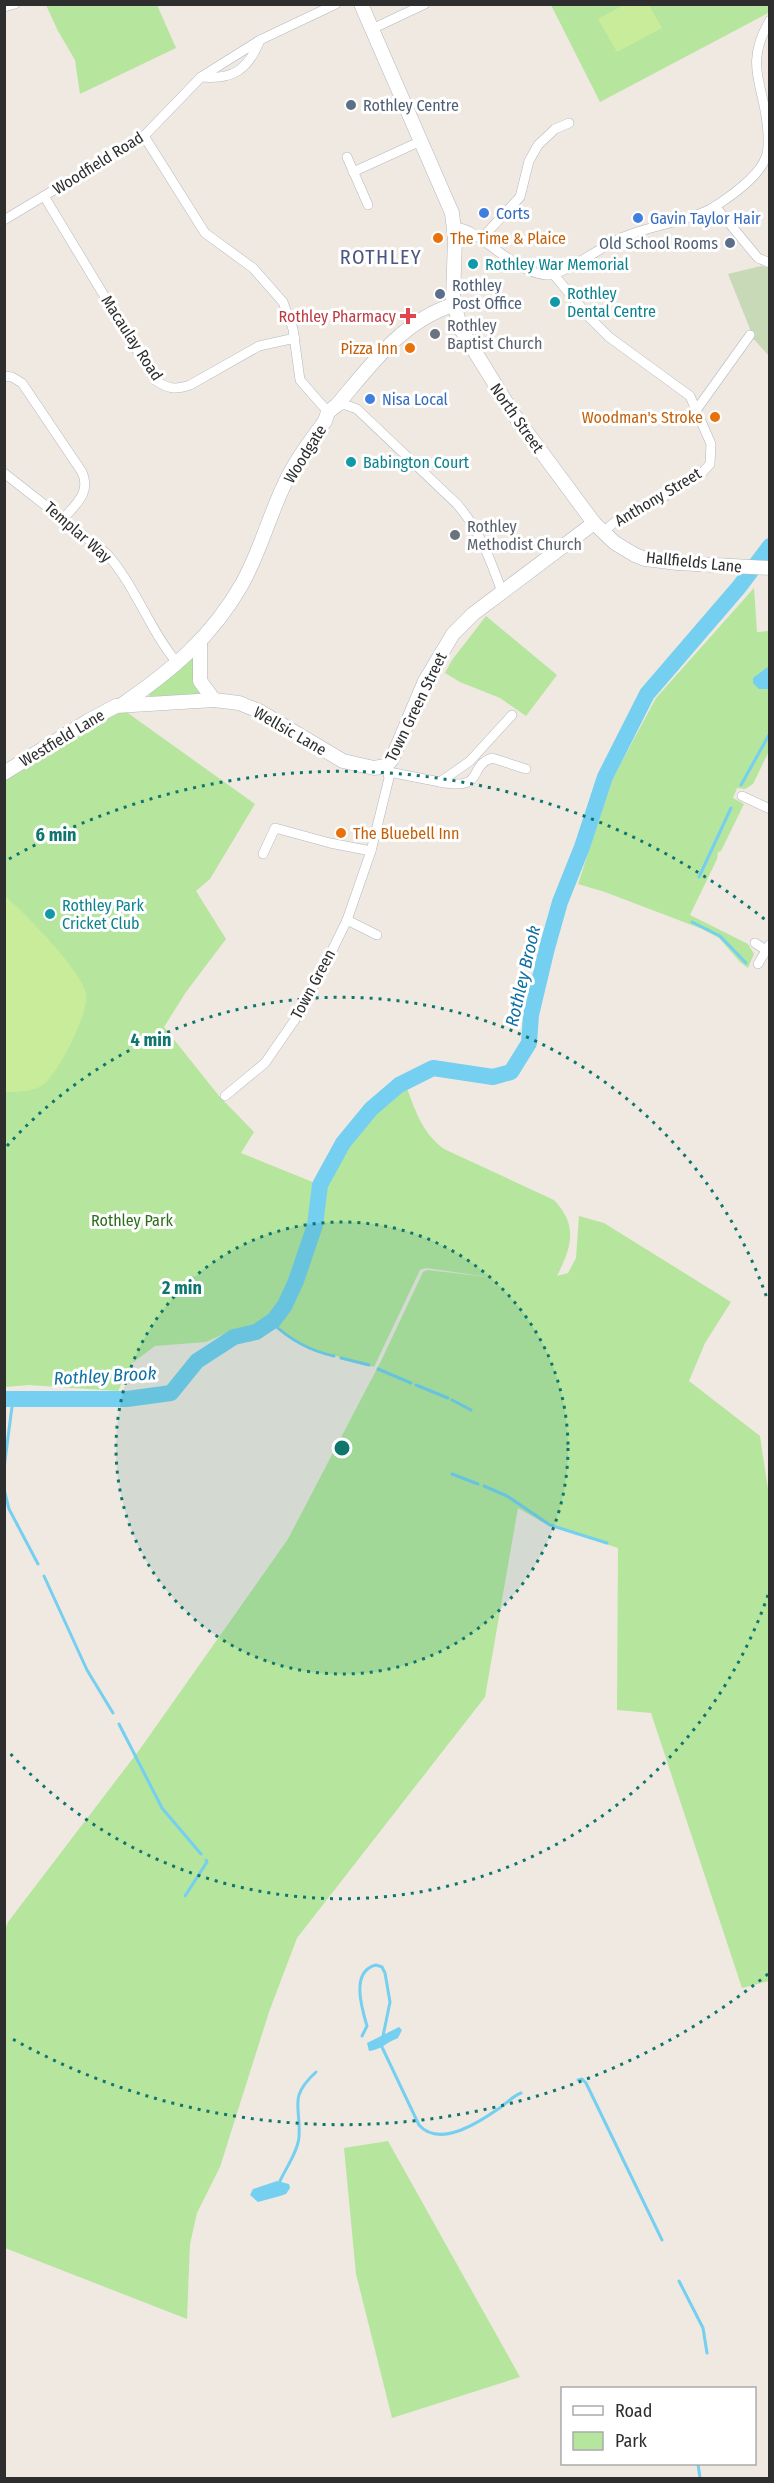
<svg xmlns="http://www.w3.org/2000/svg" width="774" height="2483" font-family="'Fira Sans Condensed',sans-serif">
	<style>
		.green { fill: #b6e59e }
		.cemetery { fill: #c8d9b8 }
		.pitch { fill: #c9ec9a }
		.water { fill: #75cff0 }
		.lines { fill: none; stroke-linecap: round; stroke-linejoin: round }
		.stream { stroke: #75cff0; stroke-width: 3 }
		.river { stroke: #75cff0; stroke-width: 16 }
		.street-casing { stroke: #b4b7c1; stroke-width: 10 }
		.secondary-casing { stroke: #b4b7c1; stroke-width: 15 }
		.street { stroke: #fff; stroke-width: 9 }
		.secondary { stroke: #fff; stroke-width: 14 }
		.ring { fill: none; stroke: #0f766e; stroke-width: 3; stroke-dasharray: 3 6 }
		.service-dot { fill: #5c6f8a; stroke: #fff; stroke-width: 2 }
		.shop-dot { fill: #3f7fe0; stroke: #fff; stroke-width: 2 }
		.food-dot { fill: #e8710a; stroke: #fff; stroke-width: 2 }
		.culture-dot { fill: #0f9aa8; stroke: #fff; stroke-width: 2 }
		.health-dot { fill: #e0444e; stroke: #fff; stroke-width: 2 }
		.worship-dot { fill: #6b7280; stroke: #fff; stroke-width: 2 }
		.labels { text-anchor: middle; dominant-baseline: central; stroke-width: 6; stroke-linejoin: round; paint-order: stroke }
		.service-label { font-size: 16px; fill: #4e5e75; stroke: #fff; text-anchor: start }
		.street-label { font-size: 16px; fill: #2e2e2e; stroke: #fff }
		.shop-label { font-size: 16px; fill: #366cbe; stroke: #fff; text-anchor: start }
		.food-label { font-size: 16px; fill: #c56008; stroke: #fff; text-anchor: start }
		.culture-label { font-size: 16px; fill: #0d838f; stroke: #fff; text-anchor: start }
		.health-label { font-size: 16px; fill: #be3a42; stroke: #fff; text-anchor: end }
		.worship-label { font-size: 16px; fill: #5b616d; stroke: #fff; text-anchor: start }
		.park-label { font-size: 16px; fill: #2c6e1b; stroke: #fff }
		.water-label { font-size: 18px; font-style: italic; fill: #0d6fa3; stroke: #fff }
		.quarter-label { font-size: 20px; letter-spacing: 1.5px; fill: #4d5680; stroke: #fff }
		.centre { fill: #0f766e; stroke: #fff; stroke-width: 3 }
		.ring-label { font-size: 18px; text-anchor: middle; font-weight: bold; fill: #0f766e; stroke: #fff; stroke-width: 6; stroke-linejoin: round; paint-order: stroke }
	</style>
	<rect width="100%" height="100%" fill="#efe9e1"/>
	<g class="green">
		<polygon points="769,4 770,12 600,102 551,5"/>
		<polygon points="46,5 157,5 176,48 80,94 75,60 58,31"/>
		<polygon points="754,588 757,632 769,631 769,751 753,784 745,789 737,788 733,798 744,804 721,851 718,852 717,859 690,915 748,944 754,954 748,968 741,963 719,938 702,929 605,892 578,884 613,778 656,698"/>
		<polygon points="486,616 557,675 526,716 500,698 460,682 445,673 452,660"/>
		<polygon points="193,657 205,694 150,698 148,692"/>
		<path d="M125 711 255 804 210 879 196 891 226 939 186 992 164 1027 219 1096 254 1132 241 1153 320 1185C336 1155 371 1095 405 1083 415 1109 421 1132 444 1149L554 1200C579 1226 571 1248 557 1276L568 1273 576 1258 579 1216 604 1223 731 1302 705 1343 689 1381 760 1436 769 1496V1981L742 1988 651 1713 617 1710 618 1548 549 1526 518 1508 485 1697 297 1938 269 2012 220 2167 197 2213 190 2244 187 2319 5 2248 4 1933 8 1922 140 1749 288 1539 382 1359 423 1272 427 1270 489 1277 426 1268 420 1270 374 1367 309 1348 289 1338 265 1319 248 1329 230 1331 206 1342 155 1346 131 1364 118 1391 29 1385 5 1387V778L89 725Z"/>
		<polygon points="388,2141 520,2377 392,2418 356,2274 344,2148"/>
	</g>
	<polygon class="cemetery" points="761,266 769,267 769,356 748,333 750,329 728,274"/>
	<g class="pitch">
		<polygon points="624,5 649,5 662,28 617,52 598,19"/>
		<path d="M4 895C24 912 81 970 86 993 90 1011 59 1072 44 1084 34 1092 18 1092 5 1092Z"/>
	</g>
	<g class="water">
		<polygon points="769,666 769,689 759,689 753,683 753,678"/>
		<path d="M399 2027 402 2030 398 2038C387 2042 381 2050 369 2051L367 2043Z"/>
		<polygon points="277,2181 289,2184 290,2188 286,2194 280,2196 258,2202 250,2195 253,2189"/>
	</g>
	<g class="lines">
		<g class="stream">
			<polyline points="741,785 770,733"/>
			<polyline points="699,877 731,808"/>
			<polyline points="692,922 720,936 746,963"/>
			<path d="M271 1322C289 1339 310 1351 334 1356"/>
			<polyline points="341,1358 369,1365"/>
			<polyline points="378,1369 411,1383"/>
			<polyline points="416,1385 448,1398"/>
			<polyline points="452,1400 471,1410"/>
			<polyline points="4,1468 13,1399"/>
			<polyline points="452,1474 478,1484"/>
			<polyline points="484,1486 507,1496 550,1525 607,1543"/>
			<polyline points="4,1489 9,1509 38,1564"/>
			<polyline points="44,1576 87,1670 113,1713"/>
			<polyline points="119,1724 162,1808 201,1854"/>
			<polyline points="185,1896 207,1862 206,1860"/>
			<path d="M362 2036 367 2026C362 2009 350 1971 376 1965L382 1967 385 1973 390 2002 383 2036"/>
			<path d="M381 2045 419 2125C440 2149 481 2121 501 2107 508 2102 513 2096 521 2093"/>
			<polyline points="578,2080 582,2079 586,2083 662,2240"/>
			<path d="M280 2181C286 2168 298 2151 299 2137 301 2105 288 2098 316 2072"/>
			<polyline points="679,2281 703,2328 707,2353"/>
			<polyline points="698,2464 700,2478"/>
		</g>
		<polyline class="river" points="4,1399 127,1399 171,1393 197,1361 234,1337 256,1332 274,1320 285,1305 296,1281 315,1225 320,1185 343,1143 371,1109 399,1085 433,1068 493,1077 511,1072 529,1043 531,1015 547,948 560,902 582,847 605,777 647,694 739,587 770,546"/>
		<g class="street-casing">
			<g id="street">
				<polyline points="4,7 15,4"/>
				<polyline points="372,29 425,4"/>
				<path d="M201 77C233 80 248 70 260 40"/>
				<polyline points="144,136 205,233 253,268 283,302 293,329 300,380 328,412"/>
				<polyline points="347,157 368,205"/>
				<polyline points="353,172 421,141"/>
				<path d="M44 196 155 380C168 389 175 390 190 385L259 346 295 338"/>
				<polyline points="715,206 758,258 770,263"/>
				<polyline points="4,220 144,136 201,77 260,40 336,4"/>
				<path d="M455 228C476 225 511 272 546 275 560 277 603 246 619 239 646 226 691 221 714 207 731 196 759 177 766 157 769 150 768 142 768 134 766 86 742 68 770 20"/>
				<polyline points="481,239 520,197 529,161 538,145 555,129 569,123"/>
				<polyline points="554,275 590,318 609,337 690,396 711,444 710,464 702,473 644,509 615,522 603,532"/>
				<path d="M4 376 12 377 22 383 82 472C91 492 77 503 64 518"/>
				<path d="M337 405H346L357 409 457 504C479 529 491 561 502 592"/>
				<polyline points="697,409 750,335"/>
				<path d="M4 473 107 554C136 587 150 631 178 664"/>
				<polyline points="389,772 440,782 470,761 512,715"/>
				<path d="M440 782C487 791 466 767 492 758L526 769"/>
				<polyline points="742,796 770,809"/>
				<polyline points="263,854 275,828 330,843 371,851"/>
				<polyline points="347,920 377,935"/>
				<polyline points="755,943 766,950"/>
				<polyline points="758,964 770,944"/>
				<polyline points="225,1096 265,1063 294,1021 323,969 347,920 371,851 389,778 386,766"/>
			</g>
		</g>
		<g class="secondary-casing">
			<g id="secondary">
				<polyline points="361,4 452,213 455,238 453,300 461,329 514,415 594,523 615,543 635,555 645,559 678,563 770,568"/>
				<polyline points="200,641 200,681 214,700"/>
				<path d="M123 704C172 670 212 637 242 584 260 552 269 516 285 483 295 461 311 440 325 421L328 412 337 405C370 366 402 321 453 305"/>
				<polyline points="4,773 88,721 116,706 214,700 239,703 259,711 343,761 374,768 386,766 392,759 425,681 453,634 473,614 594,523"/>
			</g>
		</g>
		<use href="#street" class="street"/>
		<use href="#secondary" class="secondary"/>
	</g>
	<circle cx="342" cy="1448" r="226" fill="#0f766e" fill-opacity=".12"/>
	<g class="ring">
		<circle cx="342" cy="1448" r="226"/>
		<path d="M768 1595A451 451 0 0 1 7 1750M7 1146A451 451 0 0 1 768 1301"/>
		<path d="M768 1974A677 677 0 0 1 9 2037M9 859A677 677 0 0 1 768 922"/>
	</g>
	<g class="service-dot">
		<circle cx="351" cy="105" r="6"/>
		<circle cx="730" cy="243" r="6"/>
		<circle cx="440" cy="294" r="6"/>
	</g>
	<g class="shop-dot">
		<circle cx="484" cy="213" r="6"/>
		<circle cx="638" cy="218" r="6"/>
		<circle cx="370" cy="399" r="6"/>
	</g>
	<g class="food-dot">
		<circle cx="438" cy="238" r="6"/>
		<circle cx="410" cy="348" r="6"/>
		<circle cx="715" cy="417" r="6"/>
		<circle cx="341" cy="833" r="6"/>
	</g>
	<g class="culture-dot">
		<circle cx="473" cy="264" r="6"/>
		<circle cx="555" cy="302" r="6"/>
		<circle cx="351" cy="462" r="6"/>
		<circle cx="50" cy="914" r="6"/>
	</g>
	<path class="health-dot" d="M405 307h6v6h6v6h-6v6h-6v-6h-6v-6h6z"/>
	<g class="worship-dot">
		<circle cx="435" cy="334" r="6"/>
		<circle cx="455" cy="535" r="6"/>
	</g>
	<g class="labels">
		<g class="service-label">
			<text x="363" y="105">Rothley Centre</text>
			<text x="718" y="243" text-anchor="end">Old School Rooms</text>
			<text x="452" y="285">Rothley<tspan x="452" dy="18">Post Office</tspan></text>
		</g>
		<g class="street-label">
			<text transform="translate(98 163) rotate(-32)">Woodfield Road</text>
			<text transform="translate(132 338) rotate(57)">Macaulay Road</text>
			<text transform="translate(517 418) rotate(55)">North Street</text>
			<text transform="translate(305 454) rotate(-58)">Woodgate</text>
			<text transform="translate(658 497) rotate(-31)">Anthony Street</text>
			<text transform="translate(78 532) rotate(41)">Templar Way</text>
			<text transform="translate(694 562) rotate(6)">Hallfields Lane</text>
			<text transform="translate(416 707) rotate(-64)">Town Green Street</text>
			<text transform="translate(290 731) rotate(30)">Wellsic Lane</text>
			<text transform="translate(62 738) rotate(-31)">Westfield Lane</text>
			<text transform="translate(313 984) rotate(-62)">Town Green</text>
		</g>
		<g class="shop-label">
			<text x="496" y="213">Corts</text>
			<text x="650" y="218">Gavin Taylor Hair</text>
			<text x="382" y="399">Nisa Local</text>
		</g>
		<g class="food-label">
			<text x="450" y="238">The Time &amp; Plaice</text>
			<text x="398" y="348" text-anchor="end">Pizza Inn</text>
			<text x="703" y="417" text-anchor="end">Woodman's Stroke</text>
			<text x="353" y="833">The Bluebell Inn</text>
		</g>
		<g class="culture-label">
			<text x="485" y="264">Rothley War Memorial</text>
			<text x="567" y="293">Rothley<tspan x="567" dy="18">Dental Centre</tspan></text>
			<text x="363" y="462">Babington Court</text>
			<text x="62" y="905">Rothley Park<tspan x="62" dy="18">Cricket Club</tspan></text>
		</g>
		<g class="health-label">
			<text x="396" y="316">Rothley Pharmacy</text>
		</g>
		<g class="worship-label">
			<text x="447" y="325">Rothley<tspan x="447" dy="18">Baptist Church</tspan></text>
			<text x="467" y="526">Rothley<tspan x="467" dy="18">Methodist Church</tspan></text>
		</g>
		<g class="park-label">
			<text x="132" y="1220">Rothley Park</text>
		</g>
		<g class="water-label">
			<text transform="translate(523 976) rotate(-77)">Rothley Brook</text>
			<text transform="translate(105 1376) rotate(-3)">Rothley Brook</text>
		</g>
		<g class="quarter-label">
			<text x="381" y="257">ROTHLEY</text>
		</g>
	</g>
	<circle cx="342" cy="1448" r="9" class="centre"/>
	<g class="ring-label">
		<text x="56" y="841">6 min</text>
		<text x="151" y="1046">4 min</text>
		<text x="182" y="1294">2 min</text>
	</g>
	<rect width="774" height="2483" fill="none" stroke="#2e2e2e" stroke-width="12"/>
	<rect x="561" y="2387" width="195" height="78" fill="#ffffff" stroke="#ababab" stroke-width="1.5"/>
	<rect x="573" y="2406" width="30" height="9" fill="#ffffff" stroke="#ababab" stroke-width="1.5"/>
	<text x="615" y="2417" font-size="18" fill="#2e2e2e">Road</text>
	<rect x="573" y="2432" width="30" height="18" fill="#b6e59e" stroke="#ababab" stroke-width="1.5"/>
	<text x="615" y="2447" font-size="18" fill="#2e2e2e">Park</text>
</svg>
